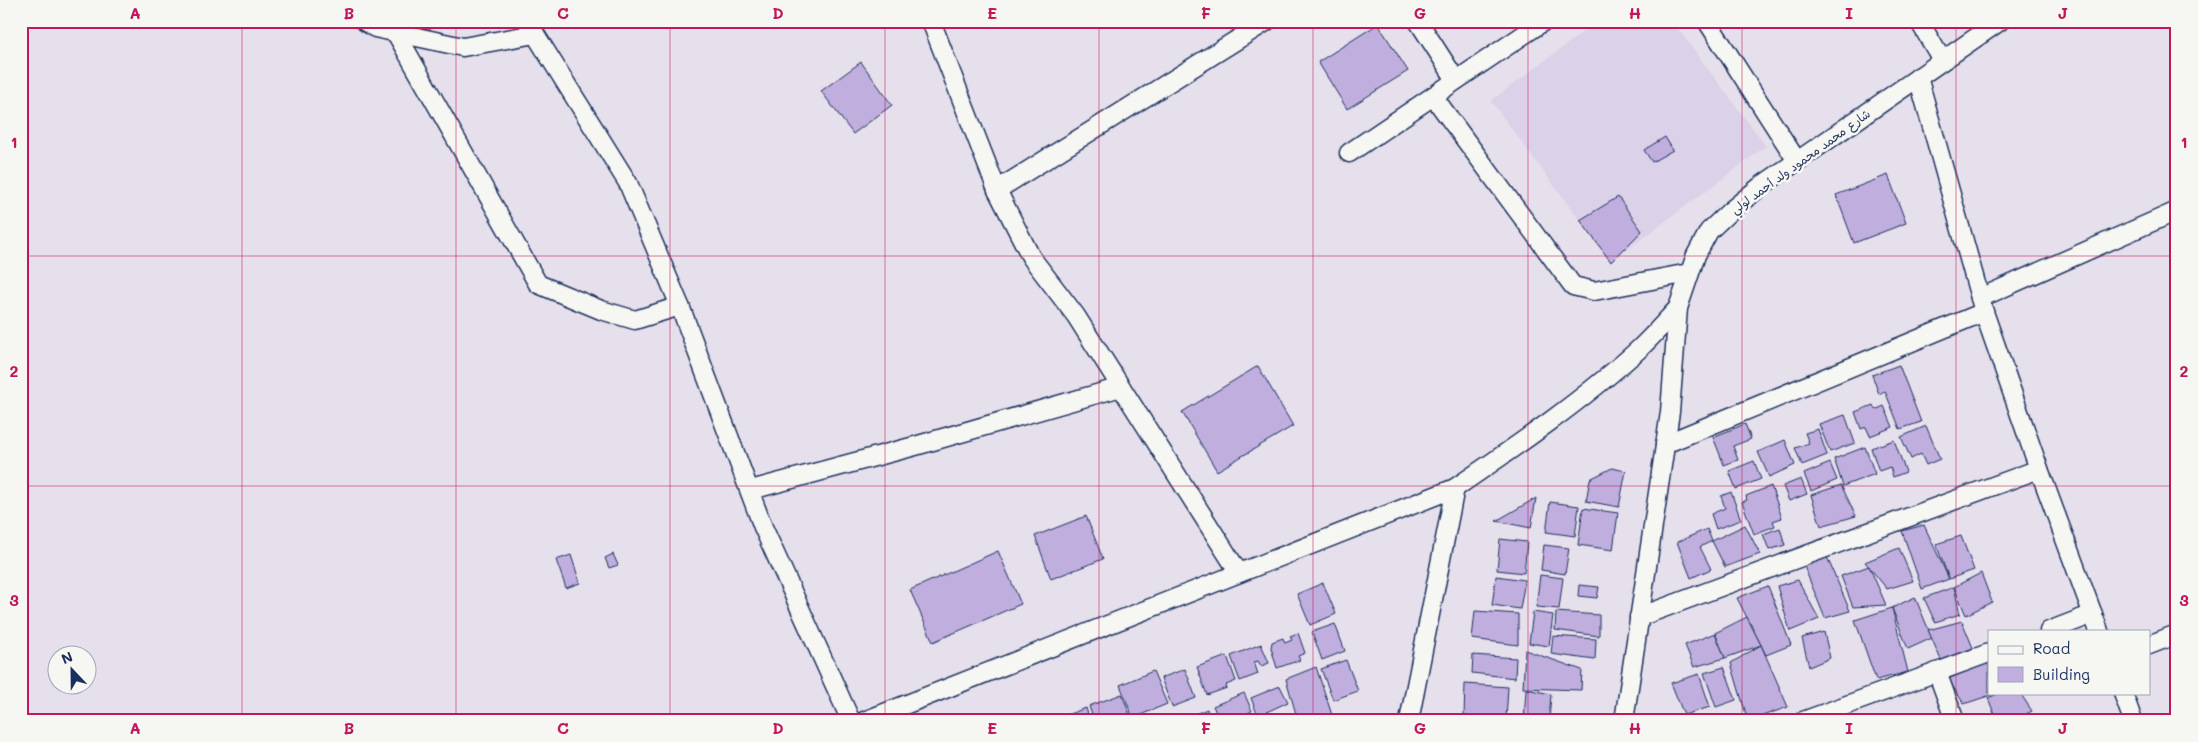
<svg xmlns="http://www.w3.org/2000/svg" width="2198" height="742" font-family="Mali,'Playpen Sans Arabic',sans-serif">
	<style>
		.built { fill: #dbd1e8 }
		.building { fill: #c0aede; stroke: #1b2f5e }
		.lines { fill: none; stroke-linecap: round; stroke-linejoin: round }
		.minor-casing { stroke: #1b2f5e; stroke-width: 21 }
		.minor { stroke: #f6f6f2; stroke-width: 18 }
		.grid { fill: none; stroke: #c2185b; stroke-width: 1; stroke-opacity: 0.55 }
		.labels { text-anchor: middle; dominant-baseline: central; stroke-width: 5; stroke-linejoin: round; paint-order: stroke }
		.street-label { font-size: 12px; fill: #1b2f5e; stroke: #f6f6f2 }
		.neatline { fill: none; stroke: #c2185b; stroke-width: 2 }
		.grid-label { font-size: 16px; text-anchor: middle; font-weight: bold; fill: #c2185b }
	</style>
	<rect width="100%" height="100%" fill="#e6e0ec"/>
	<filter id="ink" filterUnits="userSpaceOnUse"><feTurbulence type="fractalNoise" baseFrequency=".02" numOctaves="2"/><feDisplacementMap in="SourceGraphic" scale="10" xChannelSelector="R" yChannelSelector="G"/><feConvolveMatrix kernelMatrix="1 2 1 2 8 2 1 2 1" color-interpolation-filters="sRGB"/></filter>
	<g filter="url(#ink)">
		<polygon class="built" points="1598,21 1672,21 1766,146 1611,262 1491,101"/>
		<g class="building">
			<polygon points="1378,24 1408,71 1347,109 1318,62"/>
			<polygon points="861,62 892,105 853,134 821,91"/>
			<polygon points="1665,137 1673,150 1652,162 1644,150"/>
			<polygon points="1888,175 1906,223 1854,243 1836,195"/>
			<polygon points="1618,197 1642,231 1611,262 1580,220"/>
			<polygon points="1899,365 1921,422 1900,429 1885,391 1879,394 1872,375"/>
			<polygon points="1258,366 1293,426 1217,471 1182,412"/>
			<polygon points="1873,405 1875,410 1884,406 1893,427 1870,436 1866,427 1861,429 1855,412"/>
			<polygon points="1845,415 1855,443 1830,452 1819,424"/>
			<polygon points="1745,424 1751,439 1733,446 1738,460 1724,465 1713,437"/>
			<polygon points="1926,426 1940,459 1926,465 1921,454 1911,459 1901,437"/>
			<polygon points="1818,429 1827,455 1802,465 1795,448 1809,443 1805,433"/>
			<polygon points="1785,440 1795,465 1769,477 1758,452"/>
			<polygon points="1894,440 1906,472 1893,477 1890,467 1879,471 1871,448"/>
			<polygon points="1865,447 1875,474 1843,486 1834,459"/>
			<polygon points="1754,461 1761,479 1736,489 1729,471"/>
			<polygon points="1830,463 1837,480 1811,491 1804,474"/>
			<polygon points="1612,468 1626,471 1619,507 1586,501 1590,479"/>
			<polygon points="1801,479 1807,494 1789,501 1783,486"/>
			<polygon points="1841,485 1856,516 1821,526 1811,495"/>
			<polygon points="1771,486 1782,518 1773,521 1775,526 1754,534 1742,502 1747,500 1746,496"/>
			<polygon points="1731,492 1741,520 1716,529 1711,514 1725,508 1721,496"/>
			<polygon points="1536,498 1531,528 1496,521"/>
			<polygon points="1550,502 1579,506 1575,536 1546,532"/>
			<polygon points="1583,508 1618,513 1613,550 1578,545"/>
			<polygon points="1086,516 1103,559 1051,579 1035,536"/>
			<polygon points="1745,525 1760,554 1725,567 1712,541"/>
			<polygon points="1924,525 1949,579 1922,589 1902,531"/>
			<polygon points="1780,528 1785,545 1769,550 1763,534"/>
			<polygon points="1707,529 1712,541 1700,547 1711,569 1691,578 1677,542"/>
			<polygon points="1961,536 1974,570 1949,579 1936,544"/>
			<polygon points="1500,539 1527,542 1524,573 1497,570"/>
			<polygon points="1544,545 1569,548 1565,574 1541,570"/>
			<polygon points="1899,548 1913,581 1887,589 1865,562"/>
			<polygon points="998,551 1021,604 933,642 910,590"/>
			<polygon points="613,554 618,565 609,568 605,558"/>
			<polygon points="571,555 580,583 566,588 556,560"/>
			<polygon points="1827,557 1850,611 1825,618 1803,564"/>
			<polygon points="1869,566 1886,605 1853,607 1841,576"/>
			<polygon points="1981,573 1992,602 1966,615 1954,587"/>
			<polygon points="1540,575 1563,578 1559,609 1536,607"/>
			<polygon points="1496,576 1525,580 1520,609 1492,605"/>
			<polygon points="1798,580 1819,619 1790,631 1777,586"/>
			<polygon points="1323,583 1336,614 1310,625 1297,594"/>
			<polygon points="1579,585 1599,587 1597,598 1578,596"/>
			<polygon points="1768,586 1791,645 1766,655 1737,598"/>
			<polygon points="1954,587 1960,614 1935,622 1924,598"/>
			<polygon points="1915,597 1932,638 1908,649 1892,608"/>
			<polygon points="1892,608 1908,672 1876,680 1855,620"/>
			<polygon points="1475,611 1518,614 1518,645 1472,639"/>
			<polygon points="1533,612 1553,615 1549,646 1529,643"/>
			<polygon points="1556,612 1599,615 1599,636 1555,630"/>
			<polygon points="1747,617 1761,645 1725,658 1715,633"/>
			<polygon points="1962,621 1973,648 1941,660 1928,630"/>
			<polygon points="1335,624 1345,651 1322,660 1312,632"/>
			<polygon points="1824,632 1830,658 1809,667 1802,638"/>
			<polygon points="1298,633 1305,653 1298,656 1300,660 1277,668 1271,648 1272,642 1283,638 1285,643 1292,640 1290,636"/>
			<polygon points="1715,633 1725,658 1694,667 1685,645"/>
			<polygon points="1553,636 1596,639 1595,660 1551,654"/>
			<polygon points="1261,644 1269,663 1261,666 1258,661 1254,662 1258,674 1240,681 1231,656"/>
			<polygon points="1761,645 1788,707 1748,721 1731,663"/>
			<polygon points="1525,650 1582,670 1581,690 1523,688"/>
			<polygon points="1473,655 1516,658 1515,678 1472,673"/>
			<polygon points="1227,656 1236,681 1226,685 1227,688 1207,695 1197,667"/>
			<polygon points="1346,660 1358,691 1333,700 1321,669"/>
			<polygon points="1989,662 1989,693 1997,693 1964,704 1948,679"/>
			<polygon points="1316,667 1334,721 1298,721 1286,679"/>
			<polygon points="1724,667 1736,700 1716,707 1704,673"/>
			<polygon points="1185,669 1196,698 1172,707 1161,678"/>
			<polygon points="1153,671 1167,704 1133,718 1120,685"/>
			<polygon points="1699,674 1710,707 1684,715 1671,683"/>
			<polygon points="1465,684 1508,687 1506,720 1464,716"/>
			<polygon points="1280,686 1288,702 1258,716 1251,698"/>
			<polygon points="1526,689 1551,694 1549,721 1524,721"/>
			<polygon points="1244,693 1252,711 1230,721 1220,721 1213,706"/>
			<polygon points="2000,693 2020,693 2032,711 2013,721 1997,721 1988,698"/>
			<polygon points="1122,694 1132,721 1094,721 1089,706"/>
			<polygon points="1086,708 1090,721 1055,721 1055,719"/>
			<polygon points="1207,709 1211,721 1181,721 1181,720"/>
		</g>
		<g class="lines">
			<g class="minor-casing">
				<g id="minor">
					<polyline points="364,21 375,28 463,47 535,34"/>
					<polyline points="527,21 628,183 680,306 763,527 851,721"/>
					<polyline points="931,21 997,190 1031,257 1076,316 1239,573"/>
					<polyline points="1418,21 1456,80"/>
					<polyline points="1707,21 1797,161"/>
					<polyline points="1919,21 1942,60"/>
					<polyline points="396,33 538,284 601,310 635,320 680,306"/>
					<polyline points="1918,77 1984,312 2039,469 2099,631"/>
					<polyline points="1433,96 1573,286 1594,291 1689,273"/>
					<polyline points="1349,153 1544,21"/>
					<polyline points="997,190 1267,21"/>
					<polyline points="1980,298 2177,211"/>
					<polyline points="1665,444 1984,312"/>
					<polyline points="751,490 915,446 1121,387"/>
					<polyline points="1639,617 2039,469"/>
					<polyline points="2049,631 2093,614"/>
					<polyline points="2149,645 2177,634"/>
					<polyline points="1937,672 1955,721"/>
					<polyline points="2123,693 2133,721"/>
					<path d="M864 721 1455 488C1518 445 1582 401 1638 350 1652 337 1665 322 1678 308"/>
					<polyline points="1409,721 1455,488"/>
					<polyline points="1624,721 1670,412 1678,308 1696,255 1709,231 1729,212 1761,186 2000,21"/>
					<polyline points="1803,721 1989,653"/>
				</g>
			</g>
			<use href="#minor" class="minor"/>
		</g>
	</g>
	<path class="grid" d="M242 21V721M456 21V721M670 21V721M885 21V721M1099 21V721M1313 21V721M1528 21V721M1742 21V721M1956 21V721M21 256H2177M21 486H2177"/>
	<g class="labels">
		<g class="street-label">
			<text transform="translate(1800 161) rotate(-36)">شارع محمد محمود ولد أحمد لولي</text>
		</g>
	</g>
	<rect width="2198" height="742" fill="none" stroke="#f6f6f2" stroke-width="55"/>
	<rect x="1988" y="630" width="162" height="65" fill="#f6f6f2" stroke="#9ea6b7"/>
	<rect x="1998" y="646" width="25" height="8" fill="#f6f6f2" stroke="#9ea6b7"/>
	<text x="2033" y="654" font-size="15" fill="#1b2f5e">Road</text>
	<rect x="1998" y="667" width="25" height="15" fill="#c0aede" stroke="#9ea6b7"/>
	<text x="2033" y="680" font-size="15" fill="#1b2f5e">Building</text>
	<g transform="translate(72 670) rotate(338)"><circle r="24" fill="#f6f6f2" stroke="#9ea6b7"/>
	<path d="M0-4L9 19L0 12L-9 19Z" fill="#1b2f5e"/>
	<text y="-8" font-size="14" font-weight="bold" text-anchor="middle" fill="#1b2f5e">N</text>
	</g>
	<rect x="28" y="28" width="2142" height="686" class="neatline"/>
	<g class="grid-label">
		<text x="135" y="19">A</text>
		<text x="349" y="19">B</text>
		<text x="563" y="19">C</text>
		<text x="778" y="19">D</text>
		<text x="992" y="19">E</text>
		<text x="1206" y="19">F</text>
		<text x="1420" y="19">G</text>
		<text x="1635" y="19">H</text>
		<text x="1849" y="19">I</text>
		<text x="2063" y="19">J</text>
		<text x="14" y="148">1</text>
		<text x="2184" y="148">1</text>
		<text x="14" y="377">2</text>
		<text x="2184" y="377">2</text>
		<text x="14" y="606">3</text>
		<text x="2184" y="606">3</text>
		<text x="135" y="734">A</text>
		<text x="349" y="734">B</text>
		<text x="563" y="734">C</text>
		<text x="778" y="734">D</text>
		<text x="992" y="734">E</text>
		<text x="1206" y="734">F</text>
		<text x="1420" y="734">G</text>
		<text x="1635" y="734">H</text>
		<text x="1849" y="734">I</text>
		<text x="2063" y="734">J</text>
	</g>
</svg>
